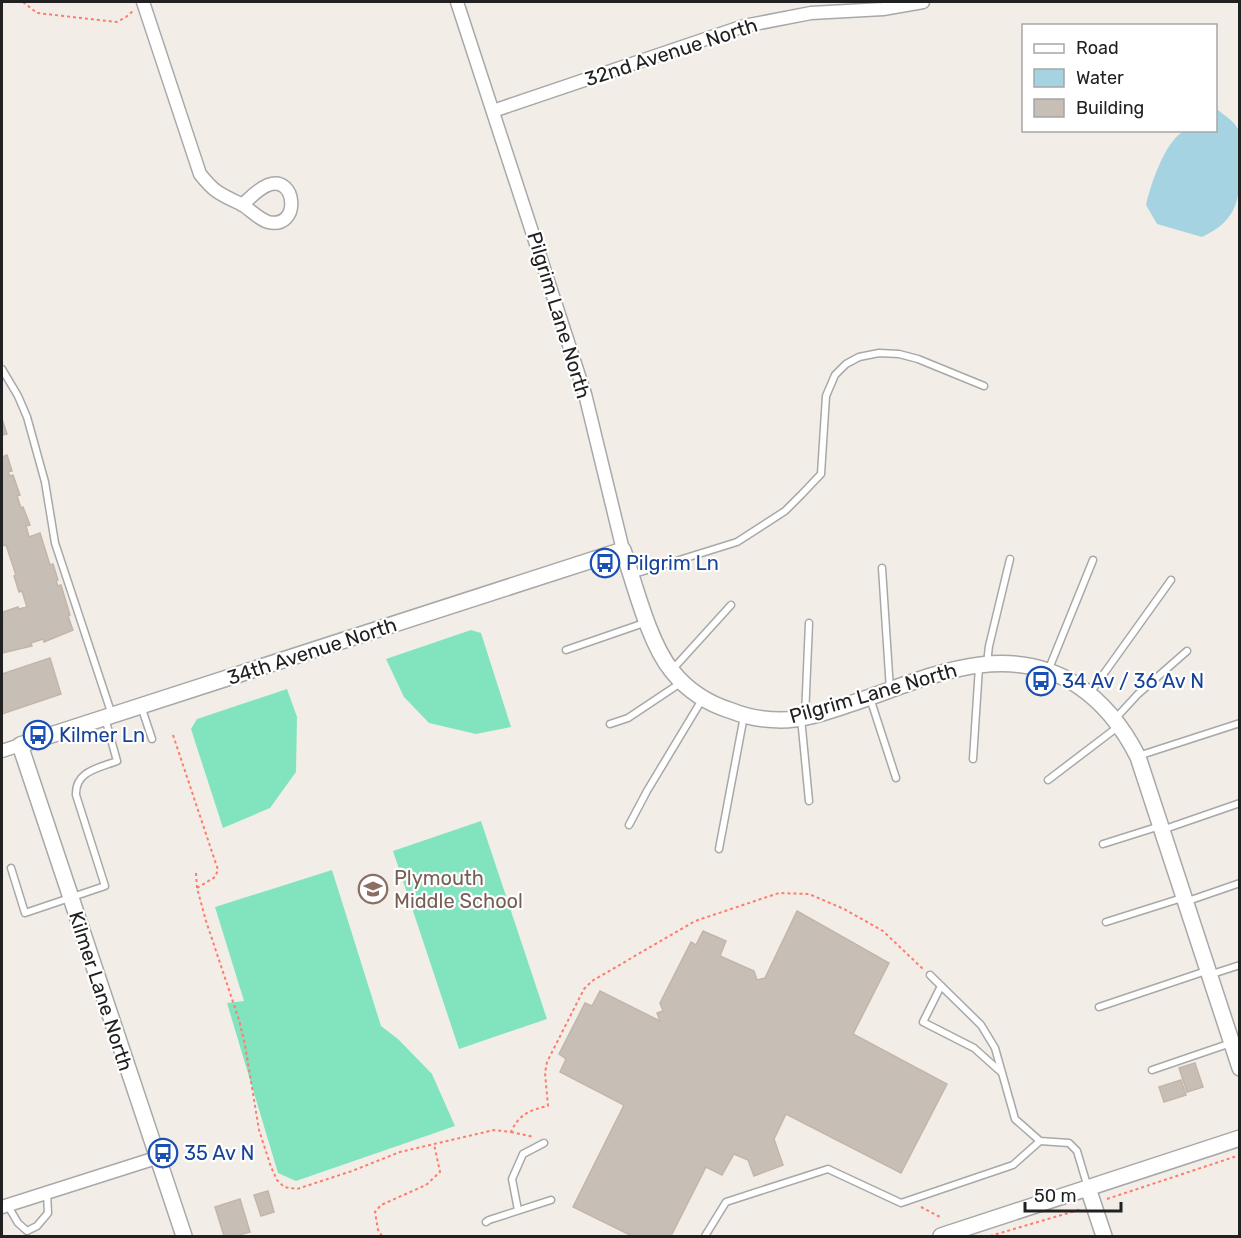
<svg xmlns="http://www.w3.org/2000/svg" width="1241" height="1238" font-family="Rubik,sans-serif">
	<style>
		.pitch { fill: #81e4bf }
		.water { fill: #a5d3e1 }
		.building { fill: #c7beb6; stroke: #c4b5a8; stroke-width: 1.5 }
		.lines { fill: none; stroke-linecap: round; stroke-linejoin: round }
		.service-casing { stroke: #a8a8a8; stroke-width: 9 }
		.minor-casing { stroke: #a8a8a8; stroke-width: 15 }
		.tertiary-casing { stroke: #a8a8a8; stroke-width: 18 }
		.path { stroke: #ff7b6b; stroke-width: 2; stroke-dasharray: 3 3; stroke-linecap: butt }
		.service { stroke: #fff; stroke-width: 6 }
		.minor { stroke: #fff; stroke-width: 12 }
		.tertiary { stroke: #fff; stroke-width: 15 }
		.labels { text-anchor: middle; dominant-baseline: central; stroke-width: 4.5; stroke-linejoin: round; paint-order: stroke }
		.street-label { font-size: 20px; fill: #212121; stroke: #fff }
		.transit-label { font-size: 20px; fill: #164399; stroke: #fff; text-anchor: start }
		.education-label { font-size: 20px; fill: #785e54; stroke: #fff; text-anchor: start }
	</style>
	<rect width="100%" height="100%" fill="#f2eee7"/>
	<g class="pitch">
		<polygon points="471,630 481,633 511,727 476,734 429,723 404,697 386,659"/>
		<polygon points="287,689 297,717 296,772 270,808 223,828 191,729 197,719"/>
		<polygon points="481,821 547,1019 459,1049 393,851"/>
		<polygon points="332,870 381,1026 398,1039 432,1074 455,1126 296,1181 278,1173 227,1003 244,1001 215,907"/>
	</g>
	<path class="water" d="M1218 110C1225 116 1234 121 1238 129 1241 136 1240 148 1240 157 1240 195 1241 219 1202 237L1157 224 1146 205C1150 187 1166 136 1187 130 1195 128 1207 130 1216 130V111Z"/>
	<g class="building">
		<polygon points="2,419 7,434 2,435"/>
		<polygon points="7,455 12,471 8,472 10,476 13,475 20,495 17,496 21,508 23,507 30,525 26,526 29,537 40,533 50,565 53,564 58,580 56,581 58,586 61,585 70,615 68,616 73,630 44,642 43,639 31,643 32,646 2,653 3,612 18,607 19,609 27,607 22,591 19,592 14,576 16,575 6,545 2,546 2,457"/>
		<polygon points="50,658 61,694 2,714 2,674"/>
		<polygon points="797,911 889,963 853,1034 947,1084 901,1173 786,1114 774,1139 783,1165 754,1176 748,1160 734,1154 722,1175 706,1167 671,1236 632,1236 573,1207 624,1105 560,1072 566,1059 559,1054 585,1003 592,1006 600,991 660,1021 657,1013 663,1011 660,1003 691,942 696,945 703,931 726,941 720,956 754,971 757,980 765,978"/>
		<polygon points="1195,1063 1203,1087 1187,1092 1179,1068"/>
		<polygon points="1181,1080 1186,1095 1164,1102 1159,1087"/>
		<polygon points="268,1191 274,1212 261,1216 254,1195"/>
		<polygon points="240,1199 250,1232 235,1236 224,1236 215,1207"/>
	</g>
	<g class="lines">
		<g class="service-casing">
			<g id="service">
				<polyline points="2,369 18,396 27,417 45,482 55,543 112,715"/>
				<polyline points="882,568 890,690"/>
				<polyline points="631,575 737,542 785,511 802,494 821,474 826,396 835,375 846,364 859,357 879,353 899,354 918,359 984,386"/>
				<polyline points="566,650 647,622"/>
				<polyline points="987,663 989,646 1010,559"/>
				<polyline points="672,670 731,605"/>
				<polyline points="1048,671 1093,560"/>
				<polyline points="1090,693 1171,580"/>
				<polyline points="870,698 896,778"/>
				<polyline points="141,706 152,739"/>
				<polyline points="805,716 809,623"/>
				<polyline points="801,718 809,801"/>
				<polyline points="1115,719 1138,694 1187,651"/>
				<polyline points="610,724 628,718 682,682"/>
				<polyline points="1138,756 1240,723"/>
				<polyline points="973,759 979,667"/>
				<polyline points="1048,780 1119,726"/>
				<polyline points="629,825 647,791 703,698"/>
				<polyline points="1162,830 1240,803"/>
				<polyline points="1103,844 1160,826"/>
				<polyline points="719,849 744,716"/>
				<path d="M11 868 25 913 105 886 76 795C75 771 99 768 117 761L105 718"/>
				<polyline points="1185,902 1240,883"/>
				<polyline points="1106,922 1182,898"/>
				<polyline points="930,975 981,1025 995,1048 1015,1119 1040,1141 1069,1143 1077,1151 1088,1188"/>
				<polyline points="1209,975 1240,965"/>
				<polyline points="941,986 923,1022 974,1048 1002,1073"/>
				<polyline points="1099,1007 1206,971"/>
				<polyline points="1152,1070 1231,1043"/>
				<polyline points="8,1206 18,1223 27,1231 37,1226 48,1213 47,1194"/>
				<polyline points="518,1210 512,1179 523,1154 544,1143"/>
				<polyline points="486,1222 489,1220 551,1200"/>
				<polyline points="705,1236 726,1202 828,1169 901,1203 1013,1165 1040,1141"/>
			</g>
		</g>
		<g class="minor-casing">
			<g id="minor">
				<path d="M143 2 200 174C215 193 220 194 241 204 250 209 258 219 268 222 301 230 297 174 268 185 258 189 250 198 242 205"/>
				<polyline points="457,2 585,394 623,550"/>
				<polyline points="493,111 744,26 811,13 883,9 923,2"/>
				<polyline points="2,751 20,745"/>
				<polyline points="2,1207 156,1158"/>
			</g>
		</g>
		<g class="tertiary-casing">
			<g id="tertiary">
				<polyline points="1088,1188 1104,1236"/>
				<path d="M184 1236 20 745 623 550C635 585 649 643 672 671 687 690 709 704 732 711 747 717 764 720 781 720 803 720 826 712 847 705 921 681 1002 637 1077 685 1104 703 1123 727 1138 757L1240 1068"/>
				<polyline points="941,1236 1240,1138"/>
			</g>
		</g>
		<g class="path">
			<polyline points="23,2 37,13 117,22 126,17 134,10"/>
			<polyline points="173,735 218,870 215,877 197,888"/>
			<path d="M196 873 197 888 206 921 239 1020 245 1045 259 1130 271 1167 277 1180 284 1187 297 1189 352 1171 400 1152 494 1130 511 1132C519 1114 530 1110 548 1106L545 1073 547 1062 584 989 592 981 695 921 779 893 809 894 844 909 883 931 924 970"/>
			<polyline points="511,1132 534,1137"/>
			<polyline points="1107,1199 1240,1155"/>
			<polyline points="921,1207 942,1218"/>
			<polyline points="382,1236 378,1230 375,1212 381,1205 426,1185 440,1172 434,1144"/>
			<polyline points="990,1236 1082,1209"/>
		</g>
		<use href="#service" class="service"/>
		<use href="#minor" class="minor"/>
		<use href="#tertiary" class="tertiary"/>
	</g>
	<defs>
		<g id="bus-ring" transform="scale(1.5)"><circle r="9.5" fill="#fff" stroke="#1a4fb4" stroke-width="1.5"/><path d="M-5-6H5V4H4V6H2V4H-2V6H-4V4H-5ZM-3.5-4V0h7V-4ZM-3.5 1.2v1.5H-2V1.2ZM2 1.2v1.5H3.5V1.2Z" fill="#1a4fb4"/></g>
		<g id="school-ring" transform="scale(1.5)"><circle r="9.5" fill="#fff" stroke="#8d6e63" stroke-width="1.5"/><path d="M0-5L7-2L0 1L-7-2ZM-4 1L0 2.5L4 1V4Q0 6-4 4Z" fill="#8d6e63"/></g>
	</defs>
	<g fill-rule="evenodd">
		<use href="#bus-ring" x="605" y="563"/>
		<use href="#bus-ring" x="1041" y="681"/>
		<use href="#bus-ring" x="38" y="735"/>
		<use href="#school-ring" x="373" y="889"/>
		<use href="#bus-ring" x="163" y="1153"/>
	</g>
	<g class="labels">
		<g class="street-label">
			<text transform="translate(671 52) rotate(-18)">32nd Avenue North</text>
			<text transform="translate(559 315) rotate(73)">Pilgrim Lane North</text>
			<text transform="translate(312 651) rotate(-18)">34th Avenue North</text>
			<text transform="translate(873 693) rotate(-16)">Pilgrim Lane North</text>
			<text transform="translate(101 991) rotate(72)">Kilmer Lane North</text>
		</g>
		<g class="transit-label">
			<text x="626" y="563">Pilgrim Ln</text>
			<text x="1062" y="681">34 Av / 36 Av N</text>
			<text x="59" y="735">Kilmer Ln</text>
			<text x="184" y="1153">35 Av N</text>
		</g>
		<g class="education-label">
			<text x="394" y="878">Plymouth<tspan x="394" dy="23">Middle School</tspan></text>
		</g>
	</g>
	<rect width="1241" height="1238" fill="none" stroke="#212121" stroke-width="6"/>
	<rect x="1022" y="24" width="195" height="108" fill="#ffffff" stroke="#a6a6a6" stroke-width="1.5"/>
	<rect x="1034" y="44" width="30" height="9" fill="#ffffff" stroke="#a6a6a6" stroke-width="1.5"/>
	<text x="1076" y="54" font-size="18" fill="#212121">Road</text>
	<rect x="1034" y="69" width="30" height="18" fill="#a5d3e1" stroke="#a6a6a6" stroke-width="1.5"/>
	<text x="1076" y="84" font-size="18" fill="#212121">Water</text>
	<rect x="1034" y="99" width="30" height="18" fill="#c7beb6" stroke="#a6a6a6" stroke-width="1.5"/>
	<text x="1076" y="114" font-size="18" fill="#212121">Building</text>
	<path d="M1025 1202v9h96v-9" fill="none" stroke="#212121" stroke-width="3"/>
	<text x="1034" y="1202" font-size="18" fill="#212121" stroke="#ffffff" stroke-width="4.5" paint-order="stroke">50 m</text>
</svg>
